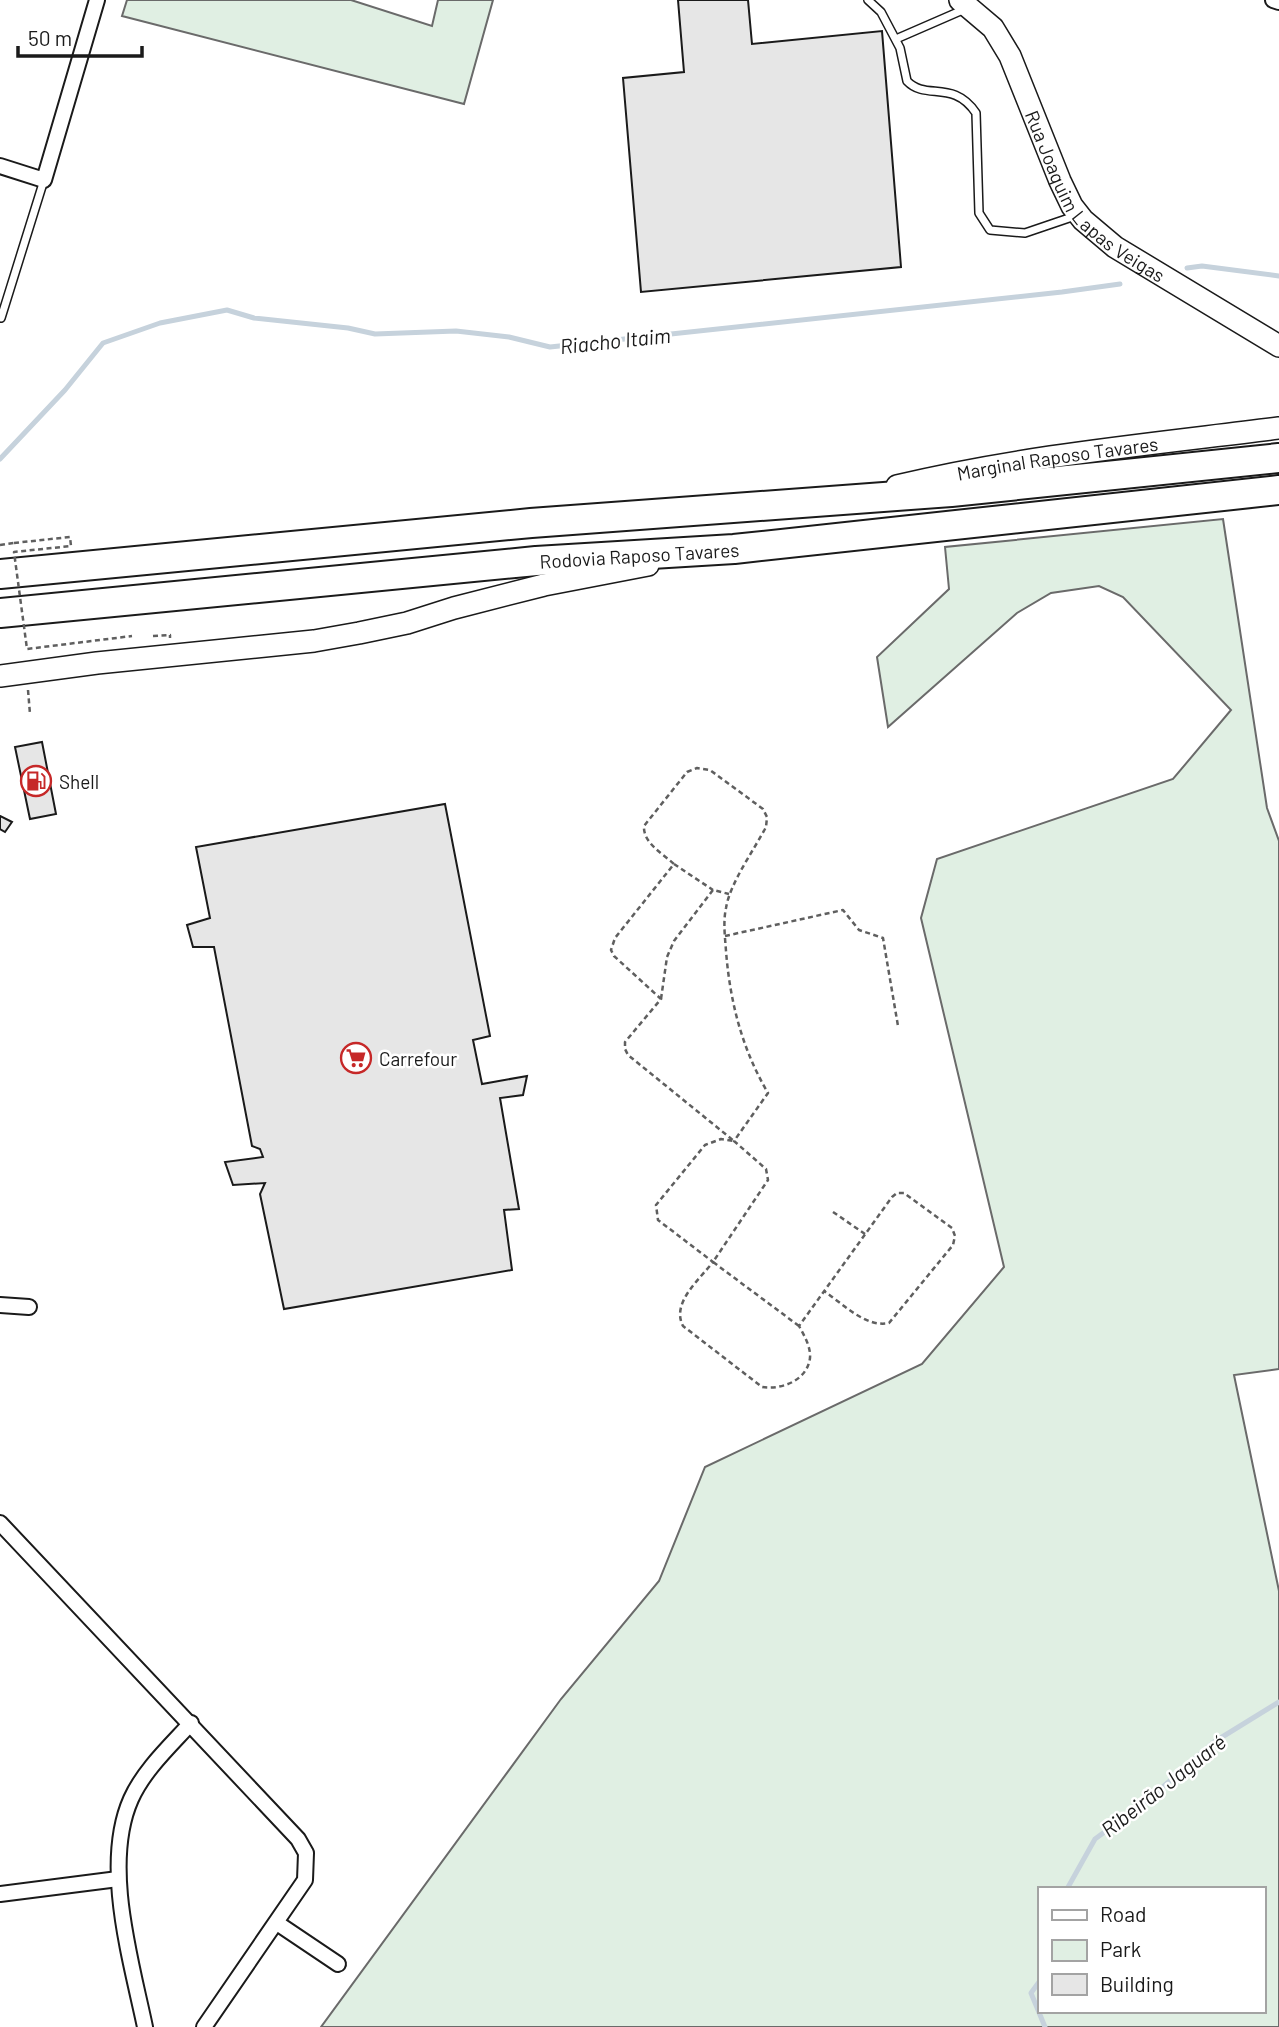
<svg xmlns="http://www.w3.org/2000/svg" width="1279" height="2027" font-family="Barlow,sans-serif">
	<style>
		.green { fill: #e0efe3; stroke: #6a6a6a; stroke-width: 2; fill-rule: evenodd }
		.lines { fill: none; stroke-linecap: round; stroke-linejoin: round }
		.stream { stroke: #c6d2dc; stroke-width: 5 }
		.building { fill: #e6e6e6; stroke: #1a1a1a; stroke-width: 2 }
		.service-casing { stroke: #1a1a1a; stroke-width: 10 }
		.minor-casing { stroke: #1a1a1a; stroke-width: 18 }
		.secondary-casing { stroke: #1a1a1a; stroke-width: 24 }
		.motorway-casing { stroke: #1a1a1a; stroke-width: 32 }
		.path { stroke: #5f5f5f; stroke-width: 2.5; stroke-dasharray: 5 3.5; stroke-linecap: butt }
		.service { stroke: #fff; stroke-width: 7 }
		.minor { stroke: #fff; stroke-width: 14 }
		.secondary { stroke: #fff; stroke-width: 21 }
		.motorway { stroke: #fff; stroke-width: 28 }
		.path-bridge { stroke: #5f5f5f; stroke-width: 2.5; stroke-dasharray: 5 3.5; stroke-linecap: butt }
		.labels { text-anchor: middle; dominant-baseline: central; stroke-width: 5; stroke-linejoin: round; paint-order: stroke }
		.street-label { font-size: 19px; fill: #1a1a1a; stroke: #fff }
		.poi-label { font-size: 19px; fill: #1a1a1a; stroke: #fff; text-anchor: start }
		.water-label { font-size: 21px; font-style: italic; fill: #1a1a1a; stroke: #fff }
	</style>
	<rect width="100%" height="100%" fill="#fff"/>
	<g class="green">
		<polygon points="127,0 351,0 432,26 438,0 493,0 464,104 122,16"/>
		<path d="M1223 519 1267 808 1279 841V1369L1234 1375 1279 1591V2027H321L561 1699 659 1581 705 1467 922 1364 1004 1267 921 918 937 859 1173 779 1231 710 1123 597 1099 586 1051 593 1017 613 888 727 877 657 949 589 945 547ZM1039 1889H1263V2011H1039Z"/>
	</g>
	<g class="lines">
		<g class="stream">
			<polyline points="1187,268 1202,266 1279,276"/>
			<polyline points="0,459 65,390 103,343 160,323 227,310 254,318 348,328 375,334 456,331 509,337 550,347 1062,292 1120,284"/>
			<polyline points="1067,1889 1095,1839 1148,1800 1214,1742 1279,1702"/>
			<polyline points="1039,1982 1031,1993 1045,2027"/>
		</g>
	</g>
	<g class="building">
		<polygon points="678,0 748,0 752,44 882,31 901,267 641,292 623,78 684,72"/>
		<polygon points="42,742 56,814 30,819 15,747"/>
		<polygon points="445,804 490,1036 473,1040 482,1084 527,1076 523,1095 500,1098 519,1209 504,1210 512,1270 284,1309 260,1194 265,1183 233,1185 225,1162 263,1157 260,1149 252,1146 214,947 193,947 187,925 210,918 196,847"/>
		<polygon points="0,816 12,822 5,832 0,829"/>
	</g>
	<g class="lines">
		<g class="service-casing">
			<g id="service">
				<path d="M868 0 881 12 900 48 907 81C926 101 953 79 976 113L979 213 990 230 1025 233 1075 216"/>
				<polyline points="896,39 965,9"/>
				<polyline points="1,318 44,180"/>
			</g>
		</g>
		<g class="minor-casing">
			<g id="minor">
				<polyline points="1273,0 1279,2"/>
				<polyline points="0,166 44,180 97,0"/>
				<polyline points="0,1305 29,1307"/>
				<polyline points="0,1523 298,1839 306,1853 305,1880 204,2027"/>
				<polyline points="0,1894 118,1879"/>
				<polyline points="277,1923 338,1964"/>
				<path d="M145 2027C131 1960 102 1864 131 1799 144 1770 170 1746 191 1723"/>
			</g>
		</g>
		<g class="secondary-casing">
			<g id="secondary">
				<path id="s1" d="M960 0 993 28 1010 56 1060 181 1072 206 1083 220 1115 247 1279 346"/>
				<path id="s2" d="M897 486C1022 456 1152 444 1279 428"/>
				<polyline points="0,676 97,663 314,641 359,633 407,623 454,608 544,585 648,565"/>
			</g>
		</g>
		<g class="motorway-casing">
			<g id="motorway">
				<polyline points="0,574 531,523 951,492 1279,458"/>
				<path id="s3" d="M0 613 536 561 734 549 1279 490"/>
			</g>
		</g>
		<g class="path">
			<polyline points="0,545 14,543"/>
			<polyline points="153,636 170,635 170,638"/>
			<polyline points="28,690 30,714"/>
			<polyline points="674,864 713,890"/>
			<polyline points="725,936 843,910 859,930 883,938 898,1026"/>
			<polyline points="661,999 667,957 674,941 713,890 729,894"/>
			<polyline points="833,1212 865,1234"/>
			<path d="M799 1326 713 1262 768 1180 766 1169 734 1141 768 1093C742 1049 730 1002 726 951 725 937 723 922 726 908 730 883 754 850 766 827L767 817 763 809 710 770 697 768 687 772 644 826C643 843 662 853 674 864L615 938 611 950 614 956 661 999 625 1042V1049L628 1055 734 1141 721 1139 705 1145 656 1205 658 1220 713 1262C699 1280 671 1303 683 1326L762 1387C781 1390 807 1381 810 1358 811 1347 804 1335 799 1326L892 1197 897 1193H904L952 1228 955 1236 953 1245 889 1323C866 1328 843 1304 824 1291"/>
		</g>
		<use href="#service" class="service"/>
		<use href="#minor" class="minor"/>
		<use href="#secondary" class="secondary"/>
		<use href="#motorway" class="motorway"/>
		<polyline class="path-bridge" points="14,543 70,537 71,546 14,552 27,649 132,636"/>
	</g>
	<defs>
		<g id="fuel-ring" transform="scale(1.575)"><circle r="9.5" fill="#fff" stroke="#c62828" stroke-width="1.5"/><path d="M-5.5-6h7V0h2V4h1.3V-2.5L3-4.5l.8-.8L6-3V5H2.5V1h-1V6h-7ZM-4.2-4.7v3.2H.2V-4.7Z" fill="#c62828"/></g>
		<g id="supermarket-ring" transform="scale(1.575)"><circle r="9.5" fill="#fff" stroke="#c62828" stroke-width="1.5"/><path d="M-6-5.5h2.5l.6 2H6L4.5 2H-2.5L-4.4-4H-6ZM-1.5 3.2a1.3 1.3 0 1 0 .1 0ZM3 3.2a1.3 1.3 0 1 0 .1 0Z" fill="#c62828"/></g>
	</defs>
	<g fill-rule="evenodd">
		<use href="#fuel-ring" x="36" y="781"/>
		<use href="#supermarket-ring" x="356" y="1058"/>
	</g>
	<g class="labels">
		<g class="street-label">
			<text stroke="none"><textPath href="#s1" startOffset="245">Rua Joaquim Lapas Veigas</textPath></text>
			<text stroke="none"><textPath href="#s2" startOffset="163">Marginal Raposo Tavares</textPath></text>
			<text stroke="none"><textPath href="#s3" startOffset="642">Rodovia Raposo Tavares</textPath></text>
		</g>
		<g class="poi-label">
			<text x="59" y="781">Shell</text>
			<text x="379" y="1058">Carrefour</text>
		</g>
		<g class="water-label">
			<text transform="translate(615 340) rotate(-6)">Riacho Itaim</text>
			<text transform="translate(1163 1785) rotate(-38)">Ribeirão Jaguaré</text>
		</g>
	</g>
	<rect x="1038" y="1887" width="228" height="126" fill="#ffffff" stroke="#a3a3a3" stroke-width="2"/>
	<rect x="1052" y="1910" width="35" height="10" fill="#ffffff" stroke="#a3a3a3" stroke-width="2"/>
	<text x="1100" y="1922" font-size="21" fill="#1a1a1a">Road</text>
	<rect x="1052" y="1940" width="35" height="21" fill="#e0efe3" stroke="#a3a3a3" stroke-width="2"/>
	<text x="1100" y="1957" font-size="21" fill="#1a1a1a">Park</text>
	<rect x="1052" y="1974" width="35" height="21" fill="#e6e6e6" stroke="#a3a3a3" stroke-width="2"/>
	<text x="1100" y="1992" font-size="21" fill="#1a1a1a">Building</text>
	<path d="M18 46v10h124v-10" fill="none" stroke="#1a1a1a" stroke-width="3.5"/>
	<text x="28" y="46" font-size="21" fill="#1a1a1a" stroke="#ffffff" stroke-width="5" paint-order="stroke">50 m</text>
</svg>
